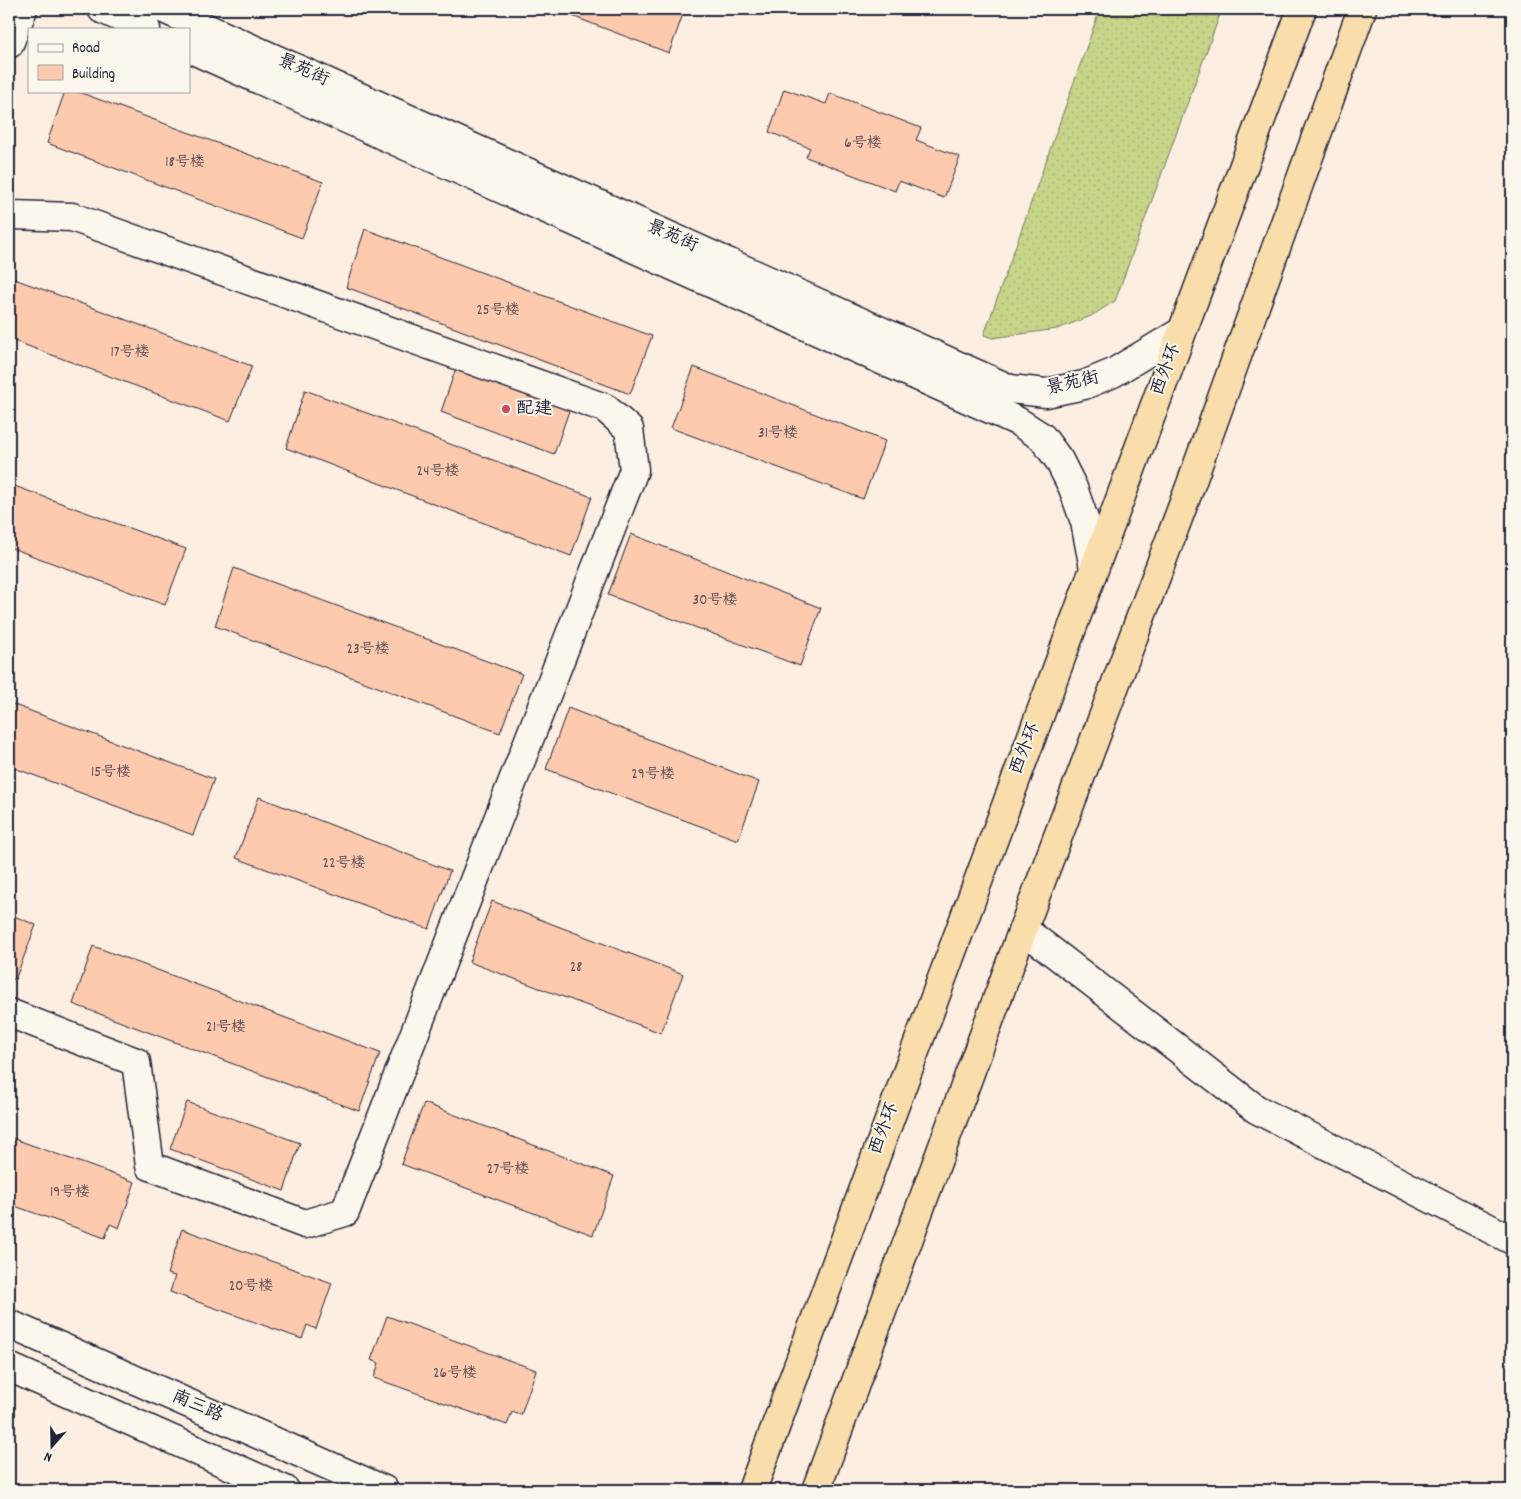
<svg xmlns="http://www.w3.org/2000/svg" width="1521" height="1499" font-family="Dekko,'LXGW WenKai TC',sans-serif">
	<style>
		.grass { fill: url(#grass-dots); stroke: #747c62 }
		.building { fill: #fecaae; stroke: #22223b }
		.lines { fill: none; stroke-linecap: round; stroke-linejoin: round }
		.minor-casing { stroke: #22223b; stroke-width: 31 }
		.tertiary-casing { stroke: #22223b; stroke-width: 31 }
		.trunk-casing { stroke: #22223b; stroke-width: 31 }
		.minor { stroke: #fbf7ec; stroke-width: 28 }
		.tertiary { stroke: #fbf7ec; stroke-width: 28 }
		.trunk { stroke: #f9deab; stroke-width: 28 }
		.poi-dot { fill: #d1495b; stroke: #fbf7ec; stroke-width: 2 }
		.labels { text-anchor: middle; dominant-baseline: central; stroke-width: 4; stroke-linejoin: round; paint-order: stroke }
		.number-label { font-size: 15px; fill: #594c58 }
		.street-label { font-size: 18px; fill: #22223b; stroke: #fbf7ec }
		.poi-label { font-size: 18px; fill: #22223b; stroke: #fbf7ec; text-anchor: start }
	</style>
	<defs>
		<pattern id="grass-dots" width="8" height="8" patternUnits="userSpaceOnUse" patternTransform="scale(1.25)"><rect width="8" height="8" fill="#c7d589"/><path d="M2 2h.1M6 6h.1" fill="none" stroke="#abb777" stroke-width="1.8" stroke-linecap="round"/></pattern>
	</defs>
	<rect width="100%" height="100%" fill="#fceee0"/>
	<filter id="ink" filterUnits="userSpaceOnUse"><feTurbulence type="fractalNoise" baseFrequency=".02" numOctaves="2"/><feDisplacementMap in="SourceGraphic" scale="10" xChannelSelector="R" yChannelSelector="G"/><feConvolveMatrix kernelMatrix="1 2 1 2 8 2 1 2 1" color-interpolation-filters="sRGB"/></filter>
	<g filter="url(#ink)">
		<polygon class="grass" points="1100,9 1222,9 1115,301 1091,316 1057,329 992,338 984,335"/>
		<g class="building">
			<polygon points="575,9 685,9 669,53 572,16"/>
			<polygon points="784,89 826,104 830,93 921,128 916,140 960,157 944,198 899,181 895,191 806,157 810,148 769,132"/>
			<polygon points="65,91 76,91 323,182 302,238 47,143"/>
			<polygon points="365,229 652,336 630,394 346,287"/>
			<polygon points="9,277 252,366 230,421 9,339"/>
			<polygon points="457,365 571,405 554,454 441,412"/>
			<polygon points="694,367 885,441 863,499 671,428"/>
			<polygon points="305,390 592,497 571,556 286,448"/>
			<polygon points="9,484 186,549 165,605 9,547"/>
			<polygon points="631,534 821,608 800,666 608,595"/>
			<polygon points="234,568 522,674 500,733 215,626"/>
			<polygon points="9,703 214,779 193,835 9,766"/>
			<polygon points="568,708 759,782 738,840 546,769"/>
			<polygon points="259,797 450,871 429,929 236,858"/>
			<polygon points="492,901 683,974 661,1033 469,962"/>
			<polygon points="9,914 36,925 15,980 9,977"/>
			<polygon points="93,946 380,1053 359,1111 73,1004"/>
			<polygon points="187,1102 300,1143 284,1191 170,1149"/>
			<polygon points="424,1103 614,1176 593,1235 401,1164"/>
			<polygon points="9,1137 135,1182 119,1228 110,1224 105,1238 9,1204"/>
			<polygon points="182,1229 332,1283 316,1329 307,1325 302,1339 170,1292 175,1276 167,1274"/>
			<polygon points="387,1316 536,1370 521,1415 512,1412 507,1425 374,1378 379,1363 371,1360"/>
		</g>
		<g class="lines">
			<g class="minor-casing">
				<g id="minor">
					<polyline points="9,44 23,9"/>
					<polyline points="9,213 13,215 72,217 605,408 629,429 634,470 345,1212 305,1224 150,1166 136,1062 9,1013"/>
					<polyline points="1023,929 1256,1109 1512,1240"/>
				</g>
			</g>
			<g class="tertiary-casing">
				<g id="tertiary">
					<polyline points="102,9 146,29"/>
					<polyline points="164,9 1010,389 1046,393 1084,385 1113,373 1181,332"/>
					<polyline points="189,48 1017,421 1042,437 1059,460 1073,488 1085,522 1094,568"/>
					<polyline points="9,1324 384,1490"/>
					<polyline points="9,1367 285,1490"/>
				</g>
			</g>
			<g class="trunk-casing">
				<g id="trunk">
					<polyline points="752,1490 1302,9"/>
					<polyline points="816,1490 1023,929 1191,484 1362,9"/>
				</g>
			</g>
			<use href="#minor" class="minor"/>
			<use href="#tertiary" class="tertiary"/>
			<use href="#trunk" class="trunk"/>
		</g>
	</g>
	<circle class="poi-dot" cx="506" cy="409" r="5"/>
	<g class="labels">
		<g class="number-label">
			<text x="863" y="144">6号楼</text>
			<text x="185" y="163">18号楼</text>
			<text x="498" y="311">25号楼</text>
			<text x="130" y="353">17号楼</text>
			<text x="778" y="434">31号楼</text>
			<text x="438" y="472">24号楼</text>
			<text x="715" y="601">30号楼</text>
			<text x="368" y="650">23号楼</text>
			<text x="111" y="773">15号楼</text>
			<text x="653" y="775">29号楼</text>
			<text x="344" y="864">22号楼</text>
			<text x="576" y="968">28</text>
			<text x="226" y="1028">21号楼</text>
			<text x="508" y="1170">27号楼</text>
			<text x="70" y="1193">19号楼</text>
			<text x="251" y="1287">20号楼</text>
			<text x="455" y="1374">26号楼</text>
		</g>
		<g class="street-label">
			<text transform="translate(303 71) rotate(24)">景苑街</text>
			<text transform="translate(672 237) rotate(24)">景苑街</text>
			<text transform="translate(1167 370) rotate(-70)">西外环</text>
			<text transform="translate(1073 384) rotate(-13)">景苑街</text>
			<text transform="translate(1026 749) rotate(-69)">西外环</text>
			<text transform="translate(885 1129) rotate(-70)">西外环</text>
			<text transform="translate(197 1407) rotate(24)">南三路</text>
		</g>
		<g class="poi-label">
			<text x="516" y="409">配建</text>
		</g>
	</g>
	<rect width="1521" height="1499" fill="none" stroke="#fbf7ec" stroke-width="30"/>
	<rect x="15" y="15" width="1491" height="1469" fill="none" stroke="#22223b" stroke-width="2" filter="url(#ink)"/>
	<rect x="28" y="28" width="162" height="65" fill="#fbf7ec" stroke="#a4a2a5"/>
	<rect x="38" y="44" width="25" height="8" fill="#fbf7ec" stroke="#a4a2a5"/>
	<text x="72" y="52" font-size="15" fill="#22223b">Road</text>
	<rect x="38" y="65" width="25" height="15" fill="#fecaae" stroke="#a4a2a5"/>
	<text x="72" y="78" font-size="15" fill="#22223b">Building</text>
	<g transform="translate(52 1446) rotate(200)" stroke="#fbf7ec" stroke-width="4" paint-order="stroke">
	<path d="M0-4L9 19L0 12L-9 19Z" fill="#22223b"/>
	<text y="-8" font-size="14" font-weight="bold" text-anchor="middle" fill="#22223b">N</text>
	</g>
</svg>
